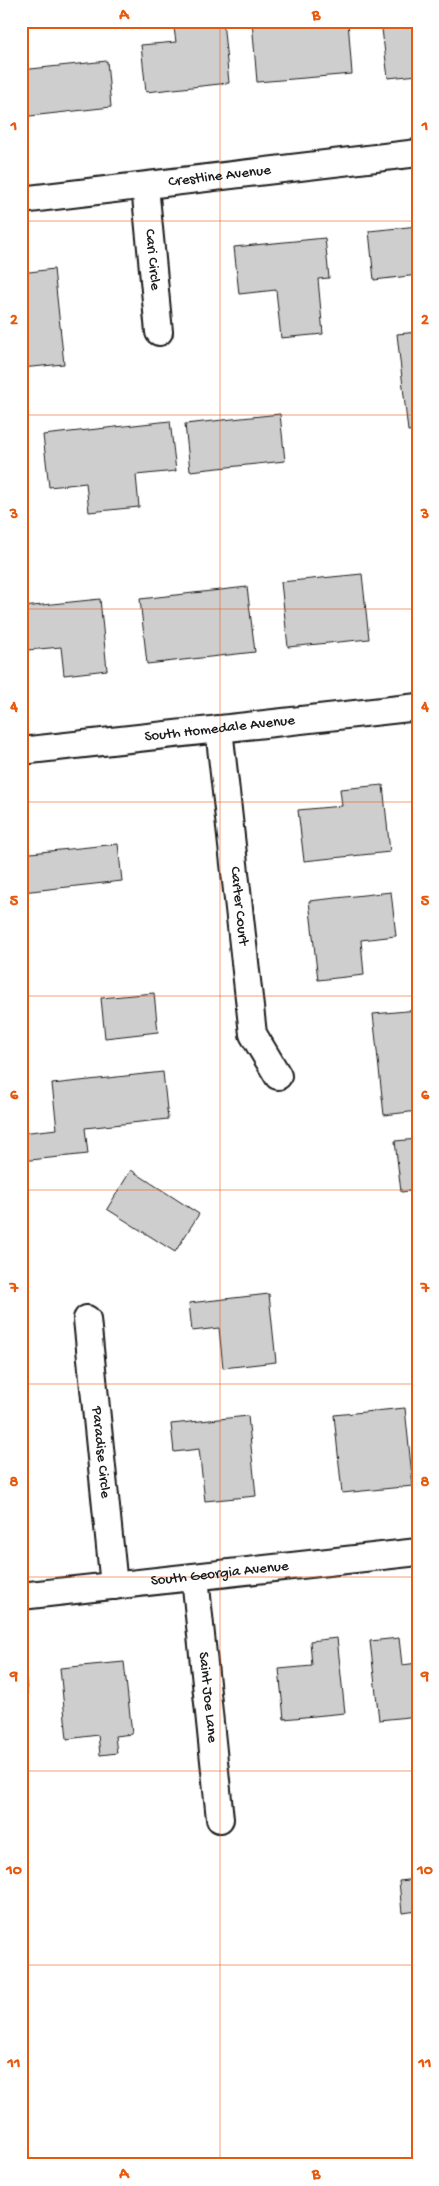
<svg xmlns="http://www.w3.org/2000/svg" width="439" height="2186" font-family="'Gochi Hand',sans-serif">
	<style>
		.building { fill: #cecece; stroke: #1c1c1c }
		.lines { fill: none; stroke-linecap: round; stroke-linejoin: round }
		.street-casing { stroke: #1c1c1c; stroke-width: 30 }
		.street { stroke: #fff; stroke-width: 26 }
		.grid { fill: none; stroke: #e8590c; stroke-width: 1; stroke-opacity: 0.55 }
		.labels { text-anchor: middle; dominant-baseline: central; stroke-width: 4; stroke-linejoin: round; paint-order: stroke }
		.street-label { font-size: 15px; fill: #1c1c1c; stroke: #fff }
		.neatline { fill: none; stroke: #e8590c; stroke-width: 2 }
		.grid-label { font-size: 16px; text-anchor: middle; font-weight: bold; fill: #e8590c }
	</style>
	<rect width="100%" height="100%" fill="#fff"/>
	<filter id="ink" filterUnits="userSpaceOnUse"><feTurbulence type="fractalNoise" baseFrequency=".02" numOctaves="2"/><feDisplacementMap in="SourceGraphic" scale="10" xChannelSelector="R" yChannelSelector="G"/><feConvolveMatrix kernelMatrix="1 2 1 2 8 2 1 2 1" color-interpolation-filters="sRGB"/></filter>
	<g filter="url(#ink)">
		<g class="building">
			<polygon points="173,21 223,21 229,83 146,92 141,45 176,42"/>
			<polygon points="252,21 348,21 352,74 257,82"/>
			<polygon points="381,21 418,21 418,75 388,78"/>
			<polygon points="107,61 111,107 21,117 21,70"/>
			<polygon points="418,226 418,275 374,280 369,231"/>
			<polygon points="325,238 329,278 318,279 323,334 281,338 276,290 239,294 234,247"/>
			<polygon points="54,269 64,364 21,368 21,273"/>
			<polygon points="418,332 418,430 408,431 397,334"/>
			<polygon points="280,414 285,461 190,471 185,424"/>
			<polygon points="170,421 176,471 136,475 139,507 89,512 86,483 49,487 43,435"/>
			<polygon points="418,458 418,494 414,459"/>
			<polygon points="362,574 369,639 288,647 281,582"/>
			<polygon points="247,587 255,652 147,664 140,599"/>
			<polygon points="100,599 107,670 64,675 61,647 28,650 23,607"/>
			<polygon points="383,785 390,852 304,861 298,810 342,806 340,789"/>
			<polygon points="118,844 122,881 22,892 21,854"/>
			<polygon points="391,892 396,936 361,940 364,975 318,980 309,901"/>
			<polygon points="154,993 158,1032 105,1038 101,998"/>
			<polygon points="418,1010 418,1111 384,1115 373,1014"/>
			<polygon points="163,1072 168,1119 85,1128 88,1154 21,1161 21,1133 57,1129 52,1084"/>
			<polygon points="418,1139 418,1190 401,1192 395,1141"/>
			<polygon points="131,1170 199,1214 175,1252 107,1209"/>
			<polygon points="269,1294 276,1362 223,1368 219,1328 192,1331 189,1303"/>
			<polygon points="405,1408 413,1486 342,1493 334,1415"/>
			<polygon points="248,1416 256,1496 205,1501 199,1449 174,1452 171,1424"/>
			<polygon points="21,1461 26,1509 21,1509"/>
			<polygon points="337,1638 345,1713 284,1719 279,1669 312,1666 310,1641"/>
			<polygon points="399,1638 402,1665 418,1663 418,1716 379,1720 370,1641"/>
			<polygon points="124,1662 132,1734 115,1736 117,1753 100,1755 98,1735 67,1739 60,1668"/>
			<polygon points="21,1672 25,1672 29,1711 21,1712"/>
			<polygon points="418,1879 418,1911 402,1913 399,1881"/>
		</g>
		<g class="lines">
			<g class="street-casing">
				<g id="street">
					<path id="s1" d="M145 186 159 332"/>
					<path id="s2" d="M21 200 418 153"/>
					<path id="s3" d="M219 729 253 1034 278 1076"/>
					<path id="s4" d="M21 751 418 707"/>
					<path id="s5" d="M87 1319 114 1586"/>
					<path id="s6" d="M195 1577 220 1819"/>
					<path id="s7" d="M21 1596 418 1552"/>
				</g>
			</g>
			<use href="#street" class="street"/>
		</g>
	</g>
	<path class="grid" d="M220 21V2165M21 221H418M21 415H418M21 609H418M21 802H418M21 996H418M21 1190H418M21 1384H418M21 1577H418M21 1771H418M21 1965H418"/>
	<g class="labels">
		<g class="street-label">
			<text stroke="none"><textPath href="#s2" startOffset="200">Crestline Avenue</textPath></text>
			<text stroke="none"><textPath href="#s1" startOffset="74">Cari Circle</textPath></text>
			<text stroke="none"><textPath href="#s4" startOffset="200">South Homedale Avenue</textPath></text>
			<text stroke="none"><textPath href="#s3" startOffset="178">Carter Court</textPath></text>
			<text stroke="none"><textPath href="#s5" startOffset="134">Paradise Circle</textPath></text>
			<text stroke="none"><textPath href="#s7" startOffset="200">South Georgia Avenue</textPath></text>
			<text stroke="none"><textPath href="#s6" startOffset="121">Saint Joe Lane</textPath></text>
		</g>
	</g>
	<rect width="439" height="2186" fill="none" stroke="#fff" stroke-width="55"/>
	<rect x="28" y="28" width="384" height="2130" class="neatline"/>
	<g class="grid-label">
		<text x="124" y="19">A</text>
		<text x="316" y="19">B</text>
		<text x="14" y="130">1</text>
		<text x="425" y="130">1</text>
		<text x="14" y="324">2</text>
		<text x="425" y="324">2</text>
		<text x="14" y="518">3</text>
		<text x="425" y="518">3</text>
		<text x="14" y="711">4</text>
		<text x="425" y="711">4</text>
		<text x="14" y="905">5</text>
		<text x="425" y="905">5</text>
		<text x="14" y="1099">6</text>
		<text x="425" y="1099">6</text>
		<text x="14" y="1292">7</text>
		<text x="425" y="1292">7</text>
		<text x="14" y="1486">8</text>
		<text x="425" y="1486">8</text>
		<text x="14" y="1680">9</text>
		<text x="425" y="1680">9</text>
		<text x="14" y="1874">10</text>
		<text x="425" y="1874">10</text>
		<text x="14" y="2067">11</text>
		<text x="425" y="2067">11</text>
		<text x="124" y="2178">A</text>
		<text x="316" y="2178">B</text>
	</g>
</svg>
